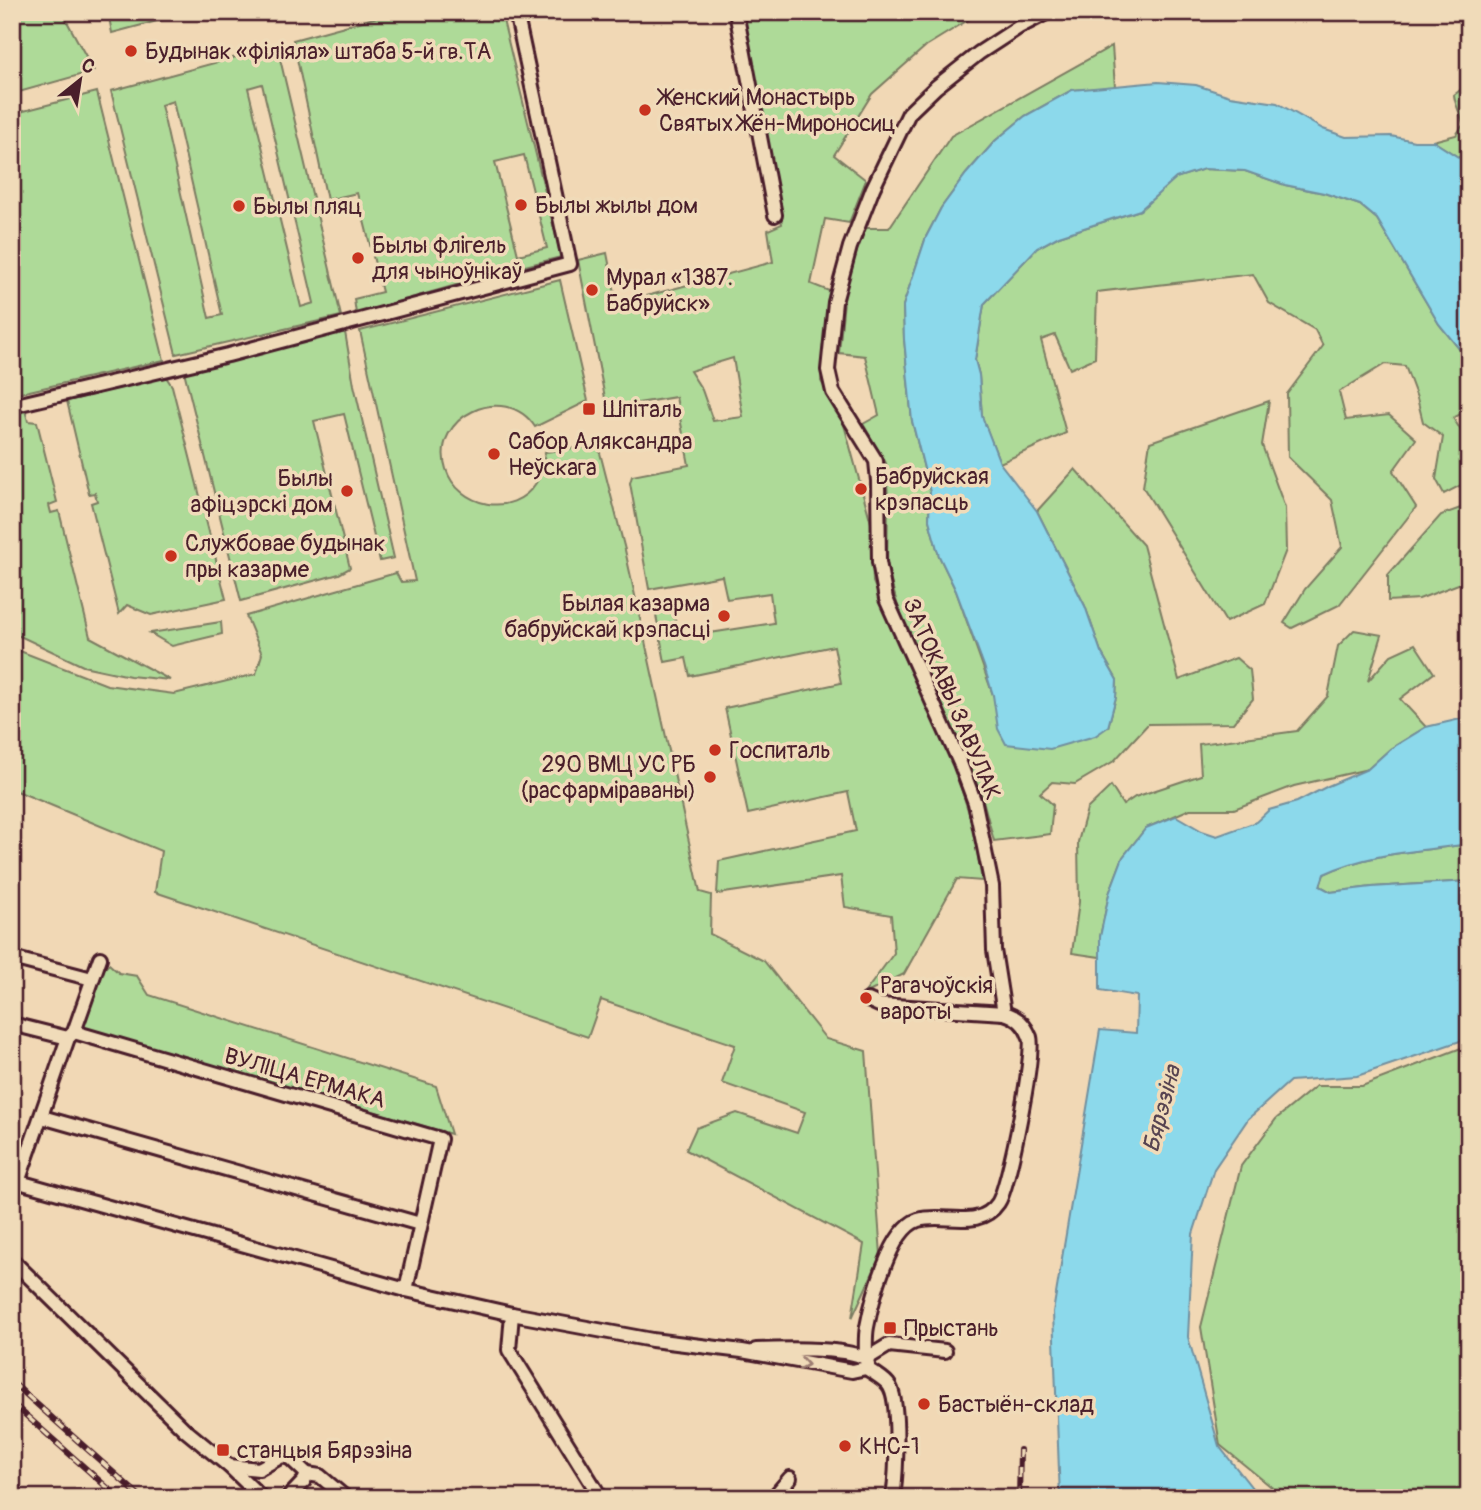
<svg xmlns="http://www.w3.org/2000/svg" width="1481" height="1510" font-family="Pangolin,sans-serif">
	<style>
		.green { fill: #aeda98; stroke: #7c7c62; stroke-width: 2; fill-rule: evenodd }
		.water { fill: #8cd9eb; stroke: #728f9e; stroke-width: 2 }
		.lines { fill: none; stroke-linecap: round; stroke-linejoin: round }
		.minor-casing { stroke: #4a1f2b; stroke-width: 18 }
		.minor { stroke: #f0dbb9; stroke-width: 12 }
		.rail-casing { stroke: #4a1f2b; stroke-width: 6 }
		.rail { stroke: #f0dbb9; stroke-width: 3.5; stroke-dasharray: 10; stroke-linecap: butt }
		.oneway { stroke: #9d7d72 }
		.poi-dot { fill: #c8321e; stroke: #f0dbb9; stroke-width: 2.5 }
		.labels { text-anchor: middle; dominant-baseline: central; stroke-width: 7; stroke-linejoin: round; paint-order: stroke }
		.poi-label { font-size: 23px; fill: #4a1f2b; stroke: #f0dbb9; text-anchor: start }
		.street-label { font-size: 23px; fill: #4a1f2b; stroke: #f0dbb9 }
		.water-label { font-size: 24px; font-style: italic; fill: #574451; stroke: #f0dbb9 }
	</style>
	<rect width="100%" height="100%" fill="#f1d8b5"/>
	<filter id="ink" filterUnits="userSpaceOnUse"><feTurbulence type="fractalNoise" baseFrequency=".0143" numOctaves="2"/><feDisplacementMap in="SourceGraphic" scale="14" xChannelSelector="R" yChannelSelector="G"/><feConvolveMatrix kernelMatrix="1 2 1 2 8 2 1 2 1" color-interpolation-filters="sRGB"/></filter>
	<g filter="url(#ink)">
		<g class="green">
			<polygon points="12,12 70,12 64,16 94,71 12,94"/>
			<polygon points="108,12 191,12 112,33"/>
			<path d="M396 12H501L561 257 501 272 356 314 354 299 382 292 357 193 327 200 293 40ZM524 155 547 248 518 255 495 162Z"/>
			<path d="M741 12H981L926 46 872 94 834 155 866 180 849 223 825 219 811 284 829 291 821 381 843 421 871 523 873 582 955 769 973 826 982 881 957 879 904 974 863 995 894 953 891 915 845 907 841 876 717 894 719 861 856 831 848 792 748 814 725 708 841 683 834 646 690 676 686 658 665 662 655 610 673 608 678 638 774 623 770 593 727 599 722 576 649 589 630 483 632 476 689 465 676 397 607 408 578 260 607 253 617 304 773 262 768 230 782 224ZM733 358 743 417 713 421 702 390 690 371Z"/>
			<path d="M277 46 341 316 176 354 111 91ZM262 84 314 303 301 307 248 88ZM173 101 222 315 209 318 161 105Z"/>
			<polygon points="1112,46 1115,87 1072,90 1025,116 995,141 966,174 941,208 926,237 903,306 904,339 912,421 930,492 929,520 939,556 956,591 993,695 1108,727 1116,697 1117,680 1101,652 1085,606 1037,511 1075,469 1143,545 1179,680 1236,658 1250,670 1253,699 1233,723 1148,724 1114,761 1075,784 1052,782 1040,793 1053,805 1050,834 994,841 981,793 900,614 887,567 888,499 886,463 863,424 879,415 865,356 839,353 845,290 864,228 889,228 951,136"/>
			<path d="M1469 87V164L1433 141 1456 135 1463 125C1462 114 1455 107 1454 95L1463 88Z"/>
			<polygon points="97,92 164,360 12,395 12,114"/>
			<polygon points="1204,169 1245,171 1285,185 1324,193 1360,205 1377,219 1439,324 1469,361 1469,410 1453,418 1469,443 1469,481 1444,494 1436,479 1443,437 1423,422 1417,398 1405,366 1385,364 1339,392 1346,420 1389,415 1416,439 1393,471 1416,507 1339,605 1292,628 1284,623 1305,589 1342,547 1332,500 1288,457 1287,394 1323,346 1315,330 1269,303 1253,274 1097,292 1095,358 1070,369 1055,335 1041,340 1066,433 1000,463 982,417 979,375 975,360 984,304 1037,248 1059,236 1140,210 1175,178"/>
			<path d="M560 280 588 401 535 427C505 381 429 417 446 469 458 507 513 519 536 483 542 473 543 464 545 452L598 445 625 550 700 892 711 895 710 934 764 961 826 1039 866 1051 881 1255 852 1318 864 1244 686 1150 696 1128 737 1113 797 1133 805 1112 722 1083 735 1045 601 1000 588 1037 155 892 161 851 12 789V652L20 651 107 685 174 694 256 674 262 654 246 616 396 573 401 582 415 581 360 331Z"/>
			<polygon points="345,332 354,385 394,558 380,561 344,414 314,421 350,568 339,574 241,601 184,371"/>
			<polygon points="166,377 172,386 226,599 151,615 127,605 119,614 91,503 97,501 95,493 89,494 67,401"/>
			<polygon points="1269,401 1262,445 1285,508 1286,550 1265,604 1226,622 1143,487 1150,442"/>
			<polygon points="25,410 28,421 37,422 57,502 49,505 51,513 59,511 90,637 170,680 130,676 83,666 20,636 12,637 12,415"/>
			<polygon points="1469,505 1469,580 1419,599 1388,601 1388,575 1441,515"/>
			<polygon points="221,622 222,634 172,646 150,633"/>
			<polygon points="1354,630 1382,635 1368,681 1391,655 1415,644 1434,673 1400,699 1426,727 1390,749 1368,769 1294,786 1234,809 1190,809 1146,828 1123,857 1109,894 1100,937 1100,957 1072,953 1079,902 1078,842 1087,809 1111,786 1123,805 1135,797 1201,775 1199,744 1297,731 1328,696 1338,646"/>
			<path d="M1469 844V881L1372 887 1331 892 1320 886 1324 874C1369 853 1420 851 1469 844Z"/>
			<polygon points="109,964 119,973 137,976 149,995 436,1086 451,1134 82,1027 104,969"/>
			<polygon points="1469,1045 1469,1498 1285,1498 1220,1445 1201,1327 1241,1166 1276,1119 1316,1086 1362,1086"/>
		</g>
		<g class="water">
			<polygon points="1158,82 1196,85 1230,96 1277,103 1323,129 1346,137 1391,136 1414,141 1433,141 1469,164 1469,361 1439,324 1377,219 1360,205 1324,193 1285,185 1245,171 1204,169 1176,178 1140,210 1059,236 1037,248 984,304 975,360 979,375 982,416 1000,463 1037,511 1085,606 1101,652 1117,680 1116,697 1108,727 1095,736 1050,749 1006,744 998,729 993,695 984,666 956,591 939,556 929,520 930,492 912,421 904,339 903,306 926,237 941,208 966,174 995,141 1025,116 1072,90"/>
			<path d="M1469 717V844C1420 851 1369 853 1324 874L1320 886 1331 892 1372 887 1469 881V1038L1357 1076 1290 1081 1248 1119 1214 1169 1193 1234 1188 1337 1219 1446 1260 1498H1060L1053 1312 1100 1030 1136 1033 1137 996 1100 990V937L1109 894 1123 857 1146 828 1176 816 1202 831 1217 836 1256 822 1269 810 1297 802 1328 786 1368 769 1390 749 1426 727Z"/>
		</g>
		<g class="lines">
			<g class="minor-casing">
				<g id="minor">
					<polyline points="736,12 775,215"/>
					<polyline points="12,406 228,355 570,264 516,12"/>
					<polyline points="12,958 92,979"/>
					<polyline points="868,1000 879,1005 1004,1013"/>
					<polyline points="12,1024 68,1038"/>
					<polyline points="74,1032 440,1139 406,1290"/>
					<polyline points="42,1117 420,1224"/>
					<polyline points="12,1180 406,1290 512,1314 652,1340 742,1351 852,1371 866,1368"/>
					<polyline points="18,1182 68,1038 74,1032 100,958"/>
					<polyline points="12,1260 185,1430 229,1466 262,1498"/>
					<polyline points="512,1314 509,1350 601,1498"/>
					<path d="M756 1350C780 1349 848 1347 866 1359L868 1365"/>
					<path d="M945 1351 889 1345 866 1359C866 1348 865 1337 867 1327 872 1300 890 1229 918 1220 944 1212 979 1231 998 1203 1009 1187 1035 1053 1030 1037 1025 1024 1016 1016 1004 1013L994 950 992 886 975 803 960 763 886 599 879 562 878 481 876 461 833 392 828 370 835 302 850 247 873 188 909 113 936 87 979 53 1019 27 1048 12"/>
					<path d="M866 1368C874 1373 883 1378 888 1384 901 1399 896 1477 893 1498"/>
					<polyline points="229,1466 259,1469 282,1456 290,1458 307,1474 304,1481 288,1498"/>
					<polyline points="307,1474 320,1476 346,1498"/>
					<polyline points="773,1498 790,1478"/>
				</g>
			</g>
			<use href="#minor" class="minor"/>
			<g class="rail-casing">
				<g id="rail">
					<polyline points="12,1382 142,1498"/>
					<polyline points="12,1403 119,1498"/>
					<polyline points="1019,1498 1020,1450"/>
				</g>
			</g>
			<use href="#rail" class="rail"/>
		</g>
		<defs><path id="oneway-chevron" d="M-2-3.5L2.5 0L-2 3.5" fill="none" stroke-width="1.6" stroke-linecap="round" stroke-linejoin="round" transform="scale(1.75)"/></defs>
		<use class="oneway" href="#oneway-chevron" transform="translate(804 1364) rotate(10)"/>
	</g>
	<g class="poi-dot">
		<circle cx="131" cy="51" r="7"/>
		<circle cx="645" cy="110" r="7"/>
		<circle cx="521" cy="205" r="7"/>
		<circle cx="239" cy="206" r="7"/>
		<circle cx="358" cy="258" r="7"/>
		<circle cx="592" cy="290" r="7"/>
		<rect x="582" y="402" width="14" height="14" rx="3.5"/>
		<circle cx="494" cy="454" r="7"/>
		<circle cx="861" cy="489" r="7"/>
		<circle cx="347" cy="491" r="7"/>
		<circle cx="171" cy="556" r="7"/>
		<circle cx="724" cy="616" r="7"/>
		<circle cx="715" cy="750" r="7"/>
		<circle cx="710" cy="777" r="7"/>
		<circle cx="866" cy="998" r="7"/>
		<rect x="883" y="1321" width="14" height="14" rx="3.5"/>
		<circle cx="924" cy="1404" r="7"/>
		<circle cx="845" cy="1446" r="7"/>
		<rect x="216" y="1443" width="14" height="14" rx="3.5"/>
	</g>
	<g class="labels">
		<g class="poi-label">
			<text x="145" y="51">Будынак «філіяла» штаба 5-й гв.ТА</text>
			<text x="659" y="97">Женский Монастырь<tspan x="659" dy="26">Святых Жён-Мироносиц</tspan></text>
			<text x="535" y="205">Былы жылы дом</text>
			<text x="253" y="206">Былы пляц</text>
			<text x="372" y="245">Былы флігель<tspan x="372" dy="26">для чыноўнікаў</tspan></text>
			<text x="606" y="277">Мурал «1387.<tspan x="606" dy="26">Бабруйск»</tspan></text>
			<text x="603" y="409">Шпіталь</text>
			<text x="508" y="441">Сабор Аляксандра<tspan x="508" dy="26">Неўскага</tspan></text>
			<text x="875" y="476">Бабруйская<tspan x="875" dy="26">крэпасць</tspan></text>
			<text x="333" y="478" text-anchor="end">Былы<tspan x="333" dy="26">афіцэрскі дом</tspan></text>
			<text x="185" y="543">Службовае будынак<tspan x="185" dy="26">пры казарме</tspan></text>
			<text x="710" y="603" text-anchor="end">Былая казарма<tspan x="710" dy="26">бабруйскай крэпасці</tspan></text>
			<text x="729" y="750">Госпиталь</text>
			<text x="696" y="764" text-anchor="end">290 ВМЦ УС РБ<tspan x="696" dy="26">(расфарміраваны)</tspan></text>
			<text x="880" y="985">Рагачоўскія<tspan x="880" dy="26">вароты</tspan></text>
			<text x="904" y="1328">Прыстань</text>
			<text x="938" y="1404">Бастыён-склад</text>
			<text x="859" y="1446">КНС-1</text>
			<text x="237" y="1450">станцыя Бярэзіна</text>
		</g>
		<g class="street-label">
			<text transform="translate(952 699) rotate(67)">ЗАТОКАВЫ ЗАВУЛАК</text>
			<text transform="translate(305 1078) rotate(16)">ВУЛІЦА ЕРМАКА</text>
		</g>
		<g class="water-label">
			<text transform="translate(1162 1109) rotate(-75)">Бярэзіна</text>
		</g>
	</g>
	<rect width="1481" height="1510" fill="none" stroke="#f0dbb9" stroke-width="42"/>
	<rect x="21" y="21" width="1439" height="1468" fill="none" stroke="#4a1f2b" stroke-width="2.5" filter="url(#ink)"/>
	<g transform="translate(80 80) rotate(30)" stroke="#f0dbb9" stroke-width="5" paint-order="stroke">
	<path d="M0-5L12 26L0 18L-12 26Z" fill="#4a1f2b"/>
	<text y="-10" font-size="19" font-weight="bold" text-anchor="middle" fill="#4a1f2b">С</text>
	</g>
</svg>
